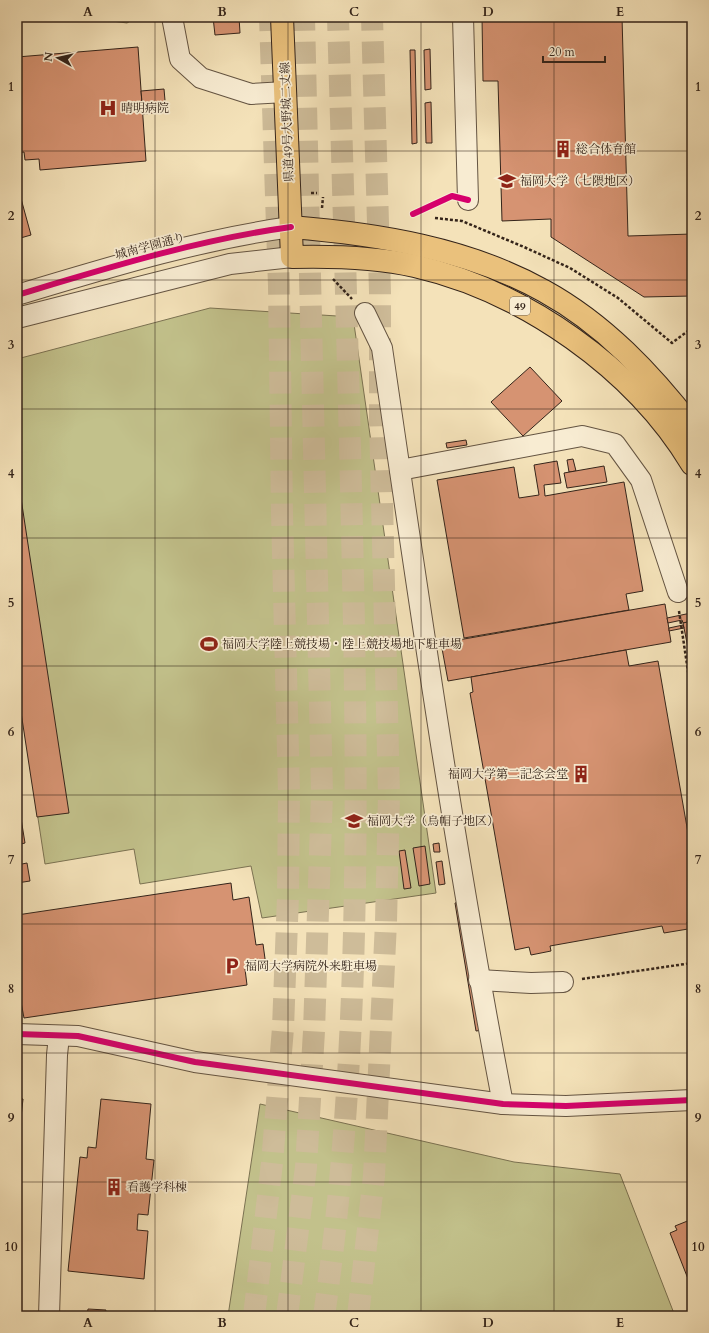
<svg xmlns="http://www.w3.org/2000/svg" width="709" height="1333" font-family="Cardo,'Noto Serif JP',serif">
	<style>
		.pitch { fill: #c2c18b; stroke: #7b7252 }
		.building { fill: #d69372; stroke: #34241a }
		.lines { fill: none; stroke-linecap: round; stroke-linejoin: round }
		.highway-tunnel { stroke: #cebc99; stroke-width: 22; stroke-dasharray: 22 11; stroke-linecap: butt }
		.minor-casing { stroke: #645442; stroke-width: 22 }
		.major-casing { stroke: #34241a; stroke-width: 24 }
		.path { stroke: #34241a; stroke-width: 2.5; stroke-dasharray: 3 2; stroke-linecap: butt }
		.minor { stroke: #f8ecd2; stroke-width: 20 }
		.major { stroke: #eac17c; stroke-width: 22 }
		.cycleway-casing { stroke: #f8ecd2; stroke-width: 8 }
		.cycleway { stroke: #d6006c; stroke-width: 6 }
		.grid { fill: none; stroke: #34241a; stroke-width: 1; stroke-opacity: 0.55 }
		.labels { text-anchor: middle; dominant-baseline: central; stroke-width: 3.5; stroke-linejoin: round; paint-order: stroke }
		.shield { fill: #f8ecd2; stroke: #6f6051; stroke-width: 1 }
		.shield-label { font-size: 11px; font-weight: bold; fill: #34241a }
		.poi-label { font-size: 12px; fill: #34241a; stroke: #f8ecd2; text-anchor: start }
		.street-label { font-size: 12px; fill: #34241a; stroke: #f8ecd2 }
		.neatline { fill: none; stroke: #34241a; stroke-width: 1.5 }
		.grid-label { font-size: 13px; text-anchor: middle; font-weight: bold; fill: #34241a }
	</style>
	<rect width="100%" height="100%" fill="#f4e2b9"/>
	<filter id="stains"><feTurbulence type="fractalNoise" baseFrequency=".005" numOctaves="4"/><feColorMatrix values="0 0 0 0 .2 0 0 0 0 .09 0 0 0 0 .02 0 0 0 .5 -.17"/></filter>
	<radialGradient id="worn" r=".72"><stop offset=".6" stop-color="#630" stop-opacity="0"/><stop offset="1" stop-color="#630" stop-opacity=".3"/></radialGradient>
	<g class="pitch">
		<polygon points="83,17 137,17 127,23"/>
		<polygon points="210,308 353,317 436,893 262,918 251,866 140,884 134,849 45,864 17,681 17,359"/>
		<polygon points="260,1104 514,1162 620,1174 675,1316 228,1316"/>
	</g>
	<g class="building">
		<polygon points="213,17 239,17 240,33 215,35"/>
		<polygon points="482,17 622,17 628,236 692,234 692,296 644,297 551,237 551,219 502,221 498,81 483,81"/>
		<polygon points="138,47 146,161 40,170 39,159 25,160 24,152 17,153 17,57"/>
		<polygon points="430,49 431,89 425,90 424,50"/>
		<polygon points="410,50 415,50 417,143 412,144"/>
		<polygon points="164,89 166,112 143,114 141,91"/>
		<polygon points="431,102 432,143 426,143 425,103"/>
		<polygon points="17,184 31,235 17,239"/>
		<polygon points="530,367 562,401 523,436 491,402"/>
		<polygon points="466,440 467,445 447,448 446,443"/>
		<polygon points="573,459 576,471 569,472 567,460"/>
		<polygon points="557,461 561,483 544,485 545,496 624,482 643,591 626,594 629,610 464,638 437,480 514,467 519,498 539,495 534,465"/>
		<polygon points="604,466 607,482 567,488 564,473"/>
		<polygon points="17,472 69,813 37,817 17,686"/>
		<polygon points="665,604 671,642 448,681 441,643"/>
		<polygon points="691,613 692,621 683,623 682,620 668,623 667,618"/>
		<polygon points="692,621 692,668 683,623"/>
		<polygon points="683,625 684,628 669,631 669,628"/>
		<polygon points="626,650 629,666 658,661 692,856 692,921 687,922 688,929 664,933 662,926 550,946 551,951 531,955 529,947 515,950 470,693 473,692 471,677"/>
		<polygon points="17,794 25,843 17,845"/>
		<polygon points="439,843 440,852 434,852 433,844"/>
		<polygon points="425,846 430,884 419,886 413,848"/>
		<polygon points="405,850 411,888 404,889 399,851"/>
		<polygon points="442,861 445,884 439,885 436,862"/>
		<polygon points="27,863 30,881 17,883 17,865"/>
		<polygon points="231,883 233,900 249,897 256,945 263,944 266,966 245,969 247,985 24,1018 21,1002 17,1003 17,915"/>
		<polygon points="462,901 483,1030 476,1031 455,903"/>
		<polygon points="17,1098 23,1099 17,1154"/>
		<polygon points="101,1099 151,1104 146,1159 154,1160 148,1215 138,1214 137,1230 148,1231 144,1279 68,1271 80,1157 87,1158 88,1147 96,1148"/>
		<polygon points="690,1220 692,1225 692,1289 670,1233 677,1230 675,1226"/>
		<polygon points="88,1309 106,1310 105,1314 125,1316 87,1316"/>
	</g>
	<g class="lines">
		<g class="highway-tunnel">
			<polyline points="254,1316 272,1163 283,1028 288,896 289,792 282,513 279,286 270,17"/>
			<polyline points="287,1316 306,1167 314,1031 322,793 304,17"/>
			<path d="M324 1316C357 1088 358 854 354 625 350 422 344 220 338 17"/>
			<polyline points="358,1316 374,1176 386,922 389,795 380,418 380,292 372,17"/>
		</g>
		<g class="minor-casing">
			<g id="minor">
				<polyline points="172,17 180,59 201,78 251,94 286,92"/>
				<polyline points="463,17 468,200"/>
				<path d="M17 295C107 268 197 240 291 227"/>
				<path d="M365 313 382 348C419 601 455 854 503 1104"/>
				<polyline points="17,318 230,264 292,257"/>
				<polyline points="400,470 582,436 615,444 641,480 678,592"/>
				<polyline points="479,980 531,983 563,982"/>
				<polyline points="17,1034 78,1036 195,1062 503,1104 566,1106 692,1100"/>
				<polyline points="49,1316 57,1055 59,1036"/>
			</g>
		</g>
		<g class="major-casing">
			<g id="major">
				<path d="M282 17 292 257C333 256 375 257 415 266 524 291 634 368 692 464"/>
				<path d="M291 227C377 234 467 248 544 291 604 324 651 374 692 427"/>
			</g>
		</g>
		<g class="path">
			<polyline points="311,193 317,193"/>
			<polyline points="322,208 323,197"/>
			<polyline points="435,218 462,221 524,247 570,268 618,298 672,343 692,328"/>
			<polyline points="333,279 352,299"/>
			<polyline points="679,611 692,698"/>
			<polyline points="582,979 692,963"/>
		</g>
		<use href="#minor" class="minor"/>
		<use href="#major" class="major"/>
		<g class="cycleway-casing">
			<g id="cycleway">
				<polyline points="413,214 452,196 468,200"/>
				<path d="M17 295C107 268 197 240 291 227"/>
				<polyline points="17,1034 78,1036 195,1062 503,1104 566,1106 692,1100"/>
			</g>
		</g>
		<use href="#cycleway" class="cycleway"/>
	</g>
	<path class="grid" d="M155 17V1316M288 17V1316M421 17V1316M554 17V1316M17 151H692M17 280H692M17 409H692M17 538H692M17 666H692M17 795H692M17 924H692M17 1053H692M17 1182H692"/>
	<defs>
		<g id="hospital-bare" transform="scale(1.38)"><path d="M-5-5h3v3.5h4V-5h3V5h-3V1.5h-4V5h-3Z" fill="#8f2418" stroke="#f8ecd2" stroke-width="2.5" paint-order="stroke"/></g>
		<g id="building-bare" transform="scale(1.38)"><path d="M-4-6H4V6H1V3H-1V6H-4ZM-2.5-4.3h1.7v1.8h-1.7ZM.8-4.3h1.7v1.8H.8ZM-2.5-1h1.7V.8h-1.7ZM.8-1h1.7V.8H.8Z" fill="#8f2418" stroke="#f8ecd2" stroke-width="2.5" paint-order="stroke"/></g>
		<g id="university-bare" transform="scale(1.38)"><path d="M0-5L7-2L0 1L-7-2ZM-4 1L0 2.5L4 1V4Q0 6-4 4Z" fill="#8f2418" stroke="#f8ecd2" stroke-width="2.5" paint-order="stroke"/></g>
		<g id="stadium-bare" transform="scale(1.38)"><path d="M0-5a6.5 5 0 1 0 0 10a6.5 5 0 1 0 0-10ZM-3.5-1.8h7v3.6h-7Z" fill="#8f2418" stroke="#f8ecd2" stroke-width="2.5" paint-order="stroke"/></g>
		<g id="parking-bare" transform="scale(1.38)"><path d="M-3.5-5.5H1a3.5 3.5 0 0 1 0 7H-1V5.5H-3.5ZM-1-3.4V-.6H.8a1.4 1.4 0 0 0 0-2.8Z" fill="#8f2418" stroke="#f8ecd2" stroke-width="2.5" paint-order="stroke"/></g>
	</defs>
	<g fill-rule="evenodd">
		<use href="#hospital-bare" x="108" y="108"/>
		<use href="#building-bare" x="563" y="149"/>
		<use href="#university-bare" x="507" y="181"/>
		<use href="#stadium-bare" x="209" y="644"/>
		<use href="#building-bare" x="581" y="774"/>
		<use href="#university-bare" x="354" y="821"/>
		<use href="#parking-bare" x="232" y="966"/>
		<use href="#building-bare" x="114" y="1187"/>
	</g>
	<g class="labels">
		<rect class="shield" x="510" y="297" width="20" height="18" rx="3"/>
		<g class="shield-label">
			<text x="520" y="306">49</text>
		</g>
		<g class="poi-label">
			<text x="121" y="108">晴明病院</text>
			<text x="576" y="149">総合体育館</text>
			<text x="520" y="181">福岡大学（七隈地区）</text>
			<text x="222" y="644">福岡大学陸上競技場・陸上競技場地下駐車場</text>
			<text x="568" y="774" text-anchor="end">福岡大学第二記念会堂</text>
			<text x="367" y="821">福岡大学（烏帽子地区）</text>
			<text x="245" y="966">福岡大学病院外来駐車場</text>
			<text x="127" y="1187">看護学科棟</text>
		</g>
		<g class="street-label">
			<text transform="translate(287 122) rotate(-92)">県道49号大野城二丈線</text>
			<text transform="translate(150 246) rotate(-15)">城南学園通り</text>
		</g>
	</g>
	<rect width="709" height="1333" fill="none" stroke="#f4e2b9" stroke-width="44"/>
	<g transform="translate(58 58) rotate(278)" stroke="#f8ecd2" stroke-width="3" paint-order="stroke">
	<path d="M0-3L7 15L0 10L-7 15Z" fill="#34241a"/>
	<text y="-6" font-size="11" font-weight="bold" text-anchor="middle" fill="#34241a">N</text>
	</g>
	<path d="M543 56v6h62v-6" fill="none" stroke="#34241a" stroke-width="2"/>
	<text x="549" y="56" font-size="12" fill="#34241a" stroke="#f8ecd2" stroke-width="3" paint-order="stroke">20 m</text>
	<rect x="22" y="22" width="665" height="1289" class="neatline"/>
	<g class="grid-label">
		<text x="88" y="16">A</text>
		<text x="222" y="16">B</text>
		<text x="354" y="16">C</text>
		<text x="488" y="16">D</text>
		<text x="620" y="16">E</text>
		<text x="11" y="91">1</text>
		<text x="698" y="91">1</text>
		<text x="11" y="220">2</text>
		<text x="698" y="220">2</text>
		<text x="11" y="349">3</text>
		<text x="698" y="349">3</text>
		<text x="11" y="478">4</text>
		<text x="698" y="478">4</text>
		<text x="11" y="607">5</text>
		<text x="698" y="607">5</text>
		<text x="11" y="736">6</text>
		<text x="698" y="736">6</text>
		<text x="11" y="864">7</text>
		<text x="698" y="864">7</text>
		<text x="11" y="993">8</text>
		<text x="698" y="993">8</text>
		<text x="11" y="1122">9</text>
		<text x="698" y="1122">9</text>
		<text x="11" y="1251">10</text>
		<text x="698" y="1251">10</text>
		<text x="88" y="1327">A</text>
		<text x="222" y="1327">B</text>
		<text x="354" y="1327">C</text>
		<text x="488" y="1327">D</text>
		<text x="620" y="1327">E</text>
	</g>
	<rect width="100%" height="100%" filter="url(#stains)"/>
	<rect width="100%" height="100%" fill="url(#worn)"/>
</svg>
